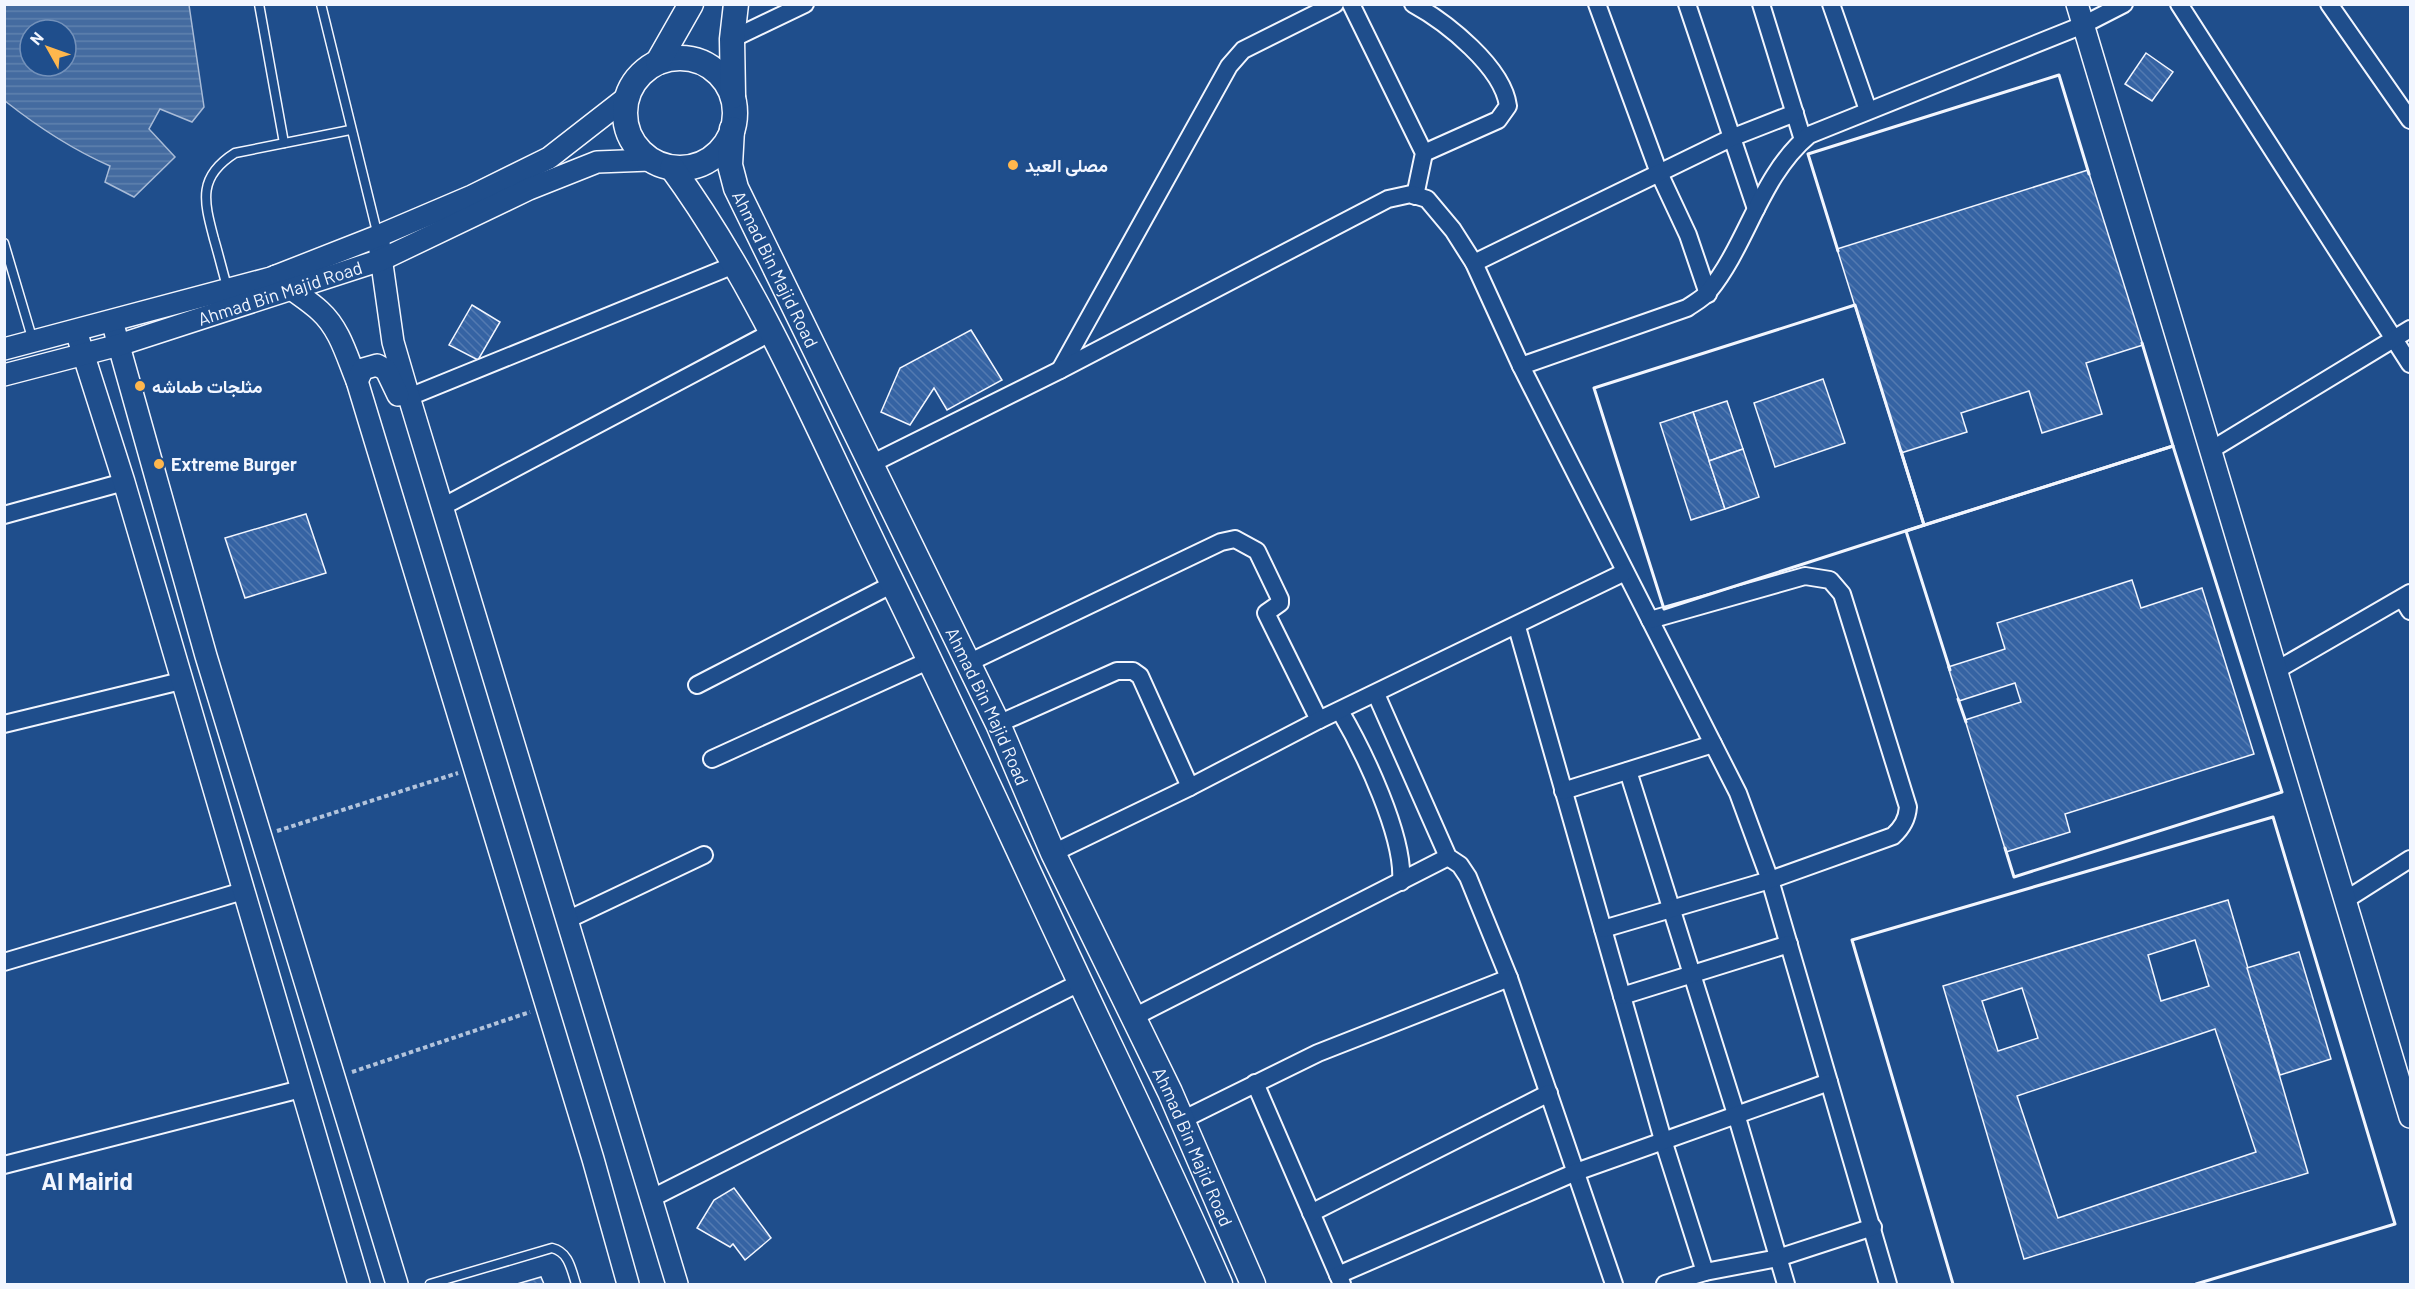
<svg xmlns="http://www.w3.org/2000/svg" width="2415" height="1289" font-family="Barlow,Vazirmatn,sans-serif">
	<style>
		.water { fill: url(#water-rules); stroke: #a8bbd7; stroke-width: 1.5; fill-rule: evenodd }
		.building { fill: url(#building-back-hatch); stroke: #f2f6ff; stroke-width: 1.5; fill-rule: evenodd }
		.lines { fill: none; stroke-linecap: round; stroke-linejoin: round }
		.service-casing { stroke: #f2f6ff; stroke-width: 11 }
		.minor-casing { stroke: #f2f6ff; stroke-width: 20 }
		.tertiary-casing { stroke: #f2f6ff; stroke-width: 24 }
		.secondary-casing { stroke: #f2f6ff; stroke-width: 27 }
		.path { stroke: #b3c4dc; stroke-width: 4; stroke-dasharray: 4.5 3; stroke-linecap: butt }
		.service { stroke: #1f4e8c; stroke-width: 8 }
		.minor { stroke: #1f4e8c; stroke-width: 16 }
		.tertiary { stroke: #1f4e8c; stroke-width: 21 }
		.secondary { stroke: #1f4e8c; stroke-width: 24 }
		.wall { stroke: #f2f6ff; stroke-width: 3 }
		.poi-dot { fill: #ffb74d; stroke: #1f4e8c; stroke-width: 2 }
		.labels { text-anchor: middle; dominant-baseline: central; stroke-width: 4.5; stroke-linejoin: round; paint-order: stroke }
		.poi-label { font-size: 18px; font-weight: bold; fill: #f2f6ff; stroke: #1f4e8c; text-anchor: start }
		.street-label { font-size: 18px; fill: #f2f6ff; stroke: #1f4e8c }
		.district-label { font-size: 24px; font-weight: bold; fill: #f2f6ff; stroke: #1f4e8c }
	</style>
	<defs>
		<pattern id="water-rules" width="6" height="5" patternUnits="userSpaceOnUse" patternTransform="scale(1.5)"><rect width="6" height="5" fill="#446ba0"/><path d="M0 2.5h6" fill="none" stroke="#5f81ae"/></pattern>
		<pattern id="building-back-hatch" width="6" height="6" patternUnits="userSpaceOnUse" patternTransform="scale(1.5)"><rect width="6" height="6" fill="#3563a3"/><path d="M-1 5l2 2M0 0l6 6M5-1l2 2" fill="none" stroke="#537ab1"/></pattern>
	</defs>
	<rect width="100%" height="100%" fill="#1f4e8c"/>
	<path class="water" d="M4 5H189L204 107 192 122 160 109 149 129 175 157 134 197 105 182 110 166C71 149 38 127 5 101ZM30 30H66V66H30Z"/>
	<g class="building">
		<polygon points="2146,53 2173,72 2152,101 2125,84"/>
		<polygon points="2088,170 2143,345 2086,363 2102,414 2042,433 2029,391 1961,413 1967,432 1901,453 1837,249"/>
		<polygon points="472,305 500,322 478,360 449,345"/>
		<polygon points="971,330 1002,380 947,410 934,388 910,425 881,412 900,368"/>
		<polygon points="1823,379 1845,443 1775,467 1754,403"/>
		<polygon points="1727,401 1743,449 1709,461 1693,412"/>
		<polygon points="1693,412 1725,509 1691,520 1660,423"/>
		<polygon points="1743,449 1759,497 1725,509 1709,461"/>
		<polygon points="306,514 326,573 245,598 225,538"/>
		<polygon points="2132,580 2141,608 2202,588 2254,754 2065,814 2070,832 2006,852 1965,720 2021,702 2015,683 1959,701 1948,667 2005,649 1997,623"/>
		<path d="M2228 900 2308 1173 2024 1259 1943 986ZM2195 940 2209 986 2161 1001 2148 955ZM2022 988 2038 1038 1998 1051 1982 1001ZM2215 1029 2256 1152 2058 1218 2017 1096Z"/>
		<polygon points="2299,952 2331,1059 2280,1075 2247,968"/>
		<polygon points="734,1188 771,1238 745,1260 733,1244 730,1247 697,1228 714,1200"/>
		<polygon points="541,1277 544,1284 517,1284"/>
	</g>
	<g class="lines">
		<g class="service-casing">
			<g id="service">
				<polyline points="259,4 284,143"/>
				<polyline points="321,4 378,236"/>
				<polyline points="4,243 33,341"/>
				<path d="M228 290C223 273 219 256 214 239 204 201 197 177 235 153L350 130"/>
				<path d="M430 1284 552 1248C569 1252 571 1269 576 1284"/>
			</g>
		</g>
		<g class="minor-casing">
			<g id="minor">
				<polyline points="1351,4 1424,153 1415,196"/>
				<path d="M1413 4C1446 22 1503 67 1508 106L1498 120 1424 153"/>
				<polyline points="1597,4 1659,173 1688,235 1708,294"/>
				<polyline points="1687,4 1756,209"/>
				<polyline points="1761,4 1803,140"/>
				<polyline points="1831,4 1868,110"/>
				<polyline points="2179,4 2410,364"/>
				<polyline points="2329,4 2410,120"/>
				<polyline points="732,39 805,4"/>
				<polyline points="1474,263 1731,138 1795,113"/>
				<path d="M1521 366 1687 308C1694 303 1704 298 1709 291 1748 243 1760 176 1809 135L2083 25 2124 4"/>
				<polyline points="1060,370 1229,66 1243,50 1335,4"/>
				<polyline points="409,397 734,265"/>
				<polyline points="2211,450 2410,329"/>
				<polyline points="871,464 1060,370 1388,199 1411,194 1427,199 1453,230 1474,263 1521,366 1738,793 1770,880 1888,1284"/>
				<polyline points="442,507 770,333"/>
				<polyline points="4,515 124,482"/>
				<polyline points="2402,598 2410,611"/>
				<polyline points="1517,627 1663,1140 1705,1272"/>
				<polyline points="968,663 1221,542 1235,539 1257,551 1280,599 1280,603 1266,613 1319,720"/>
				<polyline points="2275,671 2410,593"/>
				<polyline points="697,685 893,584"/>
				<polyline points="1376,694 1448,857 1460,865 1468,877 1509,978 1614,1284"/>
				<path d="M1340 711C1363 750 1405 837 1401 882"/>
				<polyline points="4,724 181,681"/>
				<polyline points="998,724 1117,671 1133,671 1140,676 1190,787"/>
				<polyline points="712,759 930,660"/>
				<polyline points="1628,771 1736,1114 1786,1284"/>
				<polyline points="1563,791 1713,744"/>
				<polyline points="1053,853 1190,787 1319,720 1625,572"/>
				<polyline points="2347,899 2410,859"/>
				<polyline points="567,920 704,855"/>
				<path d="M1603 929 1770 880 1893 836C1902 828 1907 820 1908 807L1842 594 1830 580 1805 576 1650 620"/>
				<polyline points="4,962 243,891"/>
				<polyline points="1622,996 1789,944"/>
				<polyline points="1134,1017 1448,857"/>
				<polyline points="1255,1083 1342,1284"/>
				<polyline points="1182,1120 1318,1053 1509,978"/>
				<polyline points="4,1165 301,1089"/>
				<polyline points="652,1198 1081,982"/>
				<polyline points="1311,1213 1549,1093"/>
				<polyline points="1338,1275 1576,1172 1829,1082"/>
				<polyline points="1665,1284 1705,1272 1778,1258 1873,1227"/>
			</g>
		</g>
		<g class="tertiary-casing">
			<g id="tertiary">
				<polyline points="2077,4 2410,1117"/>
				<polyline points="378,236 393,342 409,397 677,1284"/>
				<path d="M276 276C290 290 306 298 320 311 340 329 347 357 357 381L593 1159 628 1284"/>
				<polyline points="112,321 206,656 397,1284"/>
				<polyline points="76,331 124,482 359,1284"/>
				<polyline points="4,349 271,278 378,236 472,196 549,158 626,98"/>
				<path id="s1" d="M4 375 119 345 381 260 529 189 597 162 650 160"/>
				<polyline points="357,381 363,369 377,365 386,370 398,395"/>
			</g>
		</g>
		<g class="secondary-casing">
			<g id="secondary">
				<circle cx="680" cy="113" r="55"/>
				<polyline points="658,62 691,4"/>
				<polyline points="733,96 732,39 736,4"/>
				<path id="s2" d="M732 129 730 165 736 188 998 724 1053 853 1170 1092 1253 1284"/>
				<path d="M672 168C762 291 822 439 889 576 955 711 1017 848 1081 984 1128 1084 1176 1183 1220 1284"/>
			</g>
		</g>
		<g class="path">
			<polyline points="277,831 458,773"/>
			<polyline points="352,1072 530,1012"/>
		</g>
		<use href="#service" class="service"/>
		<use href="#minor" class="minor"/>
		<use href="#tertiary" class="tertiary"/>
		<use href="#secondary" class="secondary"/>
		<g class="wall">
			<polyline points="1838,251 1808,154 2059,75 2089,174"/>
			<polygon points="1855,305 1924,525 1664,609 1594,388"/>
			<polyline points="1901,451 1924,525"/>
			<polyline points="1924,525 2173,446 2282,792 2014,877 2005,848"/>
			<polyline points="1950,670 1906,531 2173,446 2142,343"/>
			<polyline points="1958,699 1966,722"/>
			<polyline points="1953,1284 1852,940 2273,817 2395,1224 2196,1284"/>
		</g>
	</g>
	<g class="poi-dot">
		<circle cx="1013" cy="165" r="6"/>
		<circle cx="140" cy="386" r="6"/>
		<circle cx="159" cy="464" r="6"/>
	</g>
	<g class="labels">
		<g class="poi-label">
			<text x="1025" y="165">مصلى العيد</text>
			<text x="152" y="386">مثلجات طماشه</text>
			<text x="171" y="464">Extreme Burger</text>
		</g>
		<g class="street-label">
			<text stroke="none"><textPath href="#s2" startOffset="150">Ahmad Bin Majid Road</textPath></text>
			<text stroke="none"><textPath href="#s1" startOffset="288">Ahmad Bin Majid Road</textPath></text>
			<text stroke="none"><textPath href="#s2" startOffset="636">Ahmad Bin Majid Road</textPath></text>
			<text stroke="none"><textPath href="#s2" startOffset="1122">Ahmad Bin Majid Road</textPath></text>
		</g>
		<g class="district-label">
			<text x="87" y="1180">Al Mairid</text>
		</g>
	</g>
	<rect width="2415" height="1289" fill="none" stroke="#f2f6ff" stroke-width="12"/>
	<g transform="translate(48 48) rotate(310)"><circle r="28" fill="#1f4e8c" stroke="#7391ba" stroke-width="1.5"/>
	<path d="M0-4.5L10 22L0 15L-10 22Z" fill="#ffb74d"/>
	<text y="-9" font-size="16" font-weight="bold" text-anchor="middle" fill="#f2f6ff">N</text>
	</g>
</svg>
